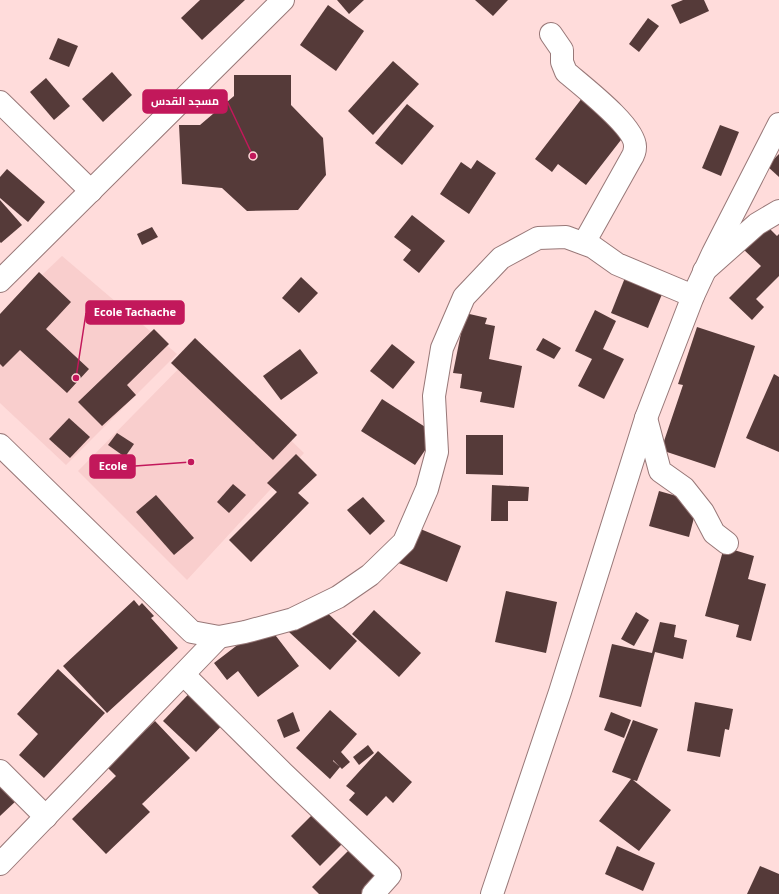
<svg xmlns="http://www.w3.org/2000/svg" width="779" height="894" font-family="'Noto Sans',Cairo,sans-serif">
	<style>
		.built { fill: #f9cecd }
		.building { fill: #553a39 }
		.lines { fill: none; stroke-linecap: round; stroke-linejoin: round }
		.minor-casing { stroke: #987878; stroke-width: 24 }
		.major-casing { stroke: #987878; stroke-width: 24 }
		.minor { stroke: #fff; stroke-width: 22 }
		.major { stroke: #fff; stroke-width: 22 }
		.leader { fill: none; stroke: #c2185b; stroke-width: 1.5 }
		.callout-dot { fill: #c2185b; stroke: #ffdcdb; stroke-width: 1.5 }
		.callout { fill: #c2185b; stroke: #c2185b; stroke-width: 1.5 }
		.callout-label { font-size: 11px; text-anchor: middle; font-weight: bold; fill: #fff }
	</style>
	<rect width="100%" height="100%" fill="#ffdcdb"/>
	<g class="built">
		<polygon points="62,256 177,354 66,465 0,403 0,315"/>
		<polygon points="197,350 304,453 187,580 78,471"/>
	</g>
	<g class="building">
		<polygon points="200,0 245,0 202,40 181,18"/>
		<polygon points="337,0 364,0 349,14"/>
		<polygon points="475,0 508,0 493,16"/>
		<polygon points="683,0 704,0 709,11 680,24 671,5"/>
		<polygon points="328,5 364,31 336,71 300,45"/>
		<polygon points="648,18 659,26 639,52 629,44"/>
		<polygon points="58,38 78,46 69,67 49,59"/>
		<polygon points="393,61 419,84 373,135 348,111"/>
		<polygon points="112,72 132,95 103,122 82,99"/>
		<polygon points="234,75 291,75 291,105 323,138 326,175 298,210 247,211 222,188 182,184 179,125 200,125 234,96"/>
		<polygon points="46,78 70,106 54,120 30,92"/>
		<polygon points="586,93 631,127 586,185 558,164 552,172 535,159"/>
		<polygon points="407,104 434,126 402,165 375,143"/>
		<polygon points="720,125 739,132 721,176 702,168"/>
		<polygon points="779,154 779,177 767,166"/>
		<polygon points="477,160 496,173 469,214 440,194 461,162 471,169"/>
		<polygon points="7,169 45,202 28,222 0,198 0,177"/>
		<polygon points="0,200 22,225 1,243 0,242"/>
		<polygon points="412,215 445,241 419,273 403,260 411,250 394,237"/>
		<polygon points="765,224 777,236 779,234 779,276 756,299 764,307 752,320 729,298 761,266 742,248"/>
		<polygon points="152,227 158,237 142,245 137,234"/>
		<polygon points="632,260 670,275 648,328 611,313"/>
		<polygon points="39,272 71,302 46,329 89,369 67,393 20,350 3,367 0,364 0,314"/>
		<polygon points="301,277 318,293 299,313 282,298"/>
		<polygon points="595,310 616,321 603,349 624,359 604,399 578,386 592,359 575,351"/>
		<polygon points="465,313 487,318 485,324 495,326 489,359 522,366 514,408 480,402 482,392 460,388 462,374 453,373"/>
		<polygon points="697,327 755,346 715,468 661,450 683,385 678,384"/>
		<polygon points="154,329 169,344 127,385 136,395 102,426 78,402"/>
		<polygon points="195,338 297,435 273,460 171,363"/>
		<polygon points="543,338 561,348 554,359 536,350"/>
		<polygon points="392,344 415,362 393,389 370,371"/>
		<polygon points="300,349 318,373 281,400 263,376"/>
		<polygon points="774,374 779,377 779,452 746,438"/>
		<polygon points="382,399 436,434 415,465 361,431"/>
		<polygon points="69,418 90,437 70,458 49,439"/>
		<polygon points="117,433 134,444 125,457 108,445"/>
		<polygon points="466,435 503,435 503,475 466,474"/>
		<polygon points="296,454 317,475 298,493 309,503 251,562 229,540 277,492 267,483"/>
		<polygon points="233,484 246,495 229,513 217,502"/>
		<polygon points="492,485 529,487 528,501 508,501 508,521 491,521"/>
		<polygon points="659,491 698,502 689,537 649,526"/>
		<polygon points="156,495 194,538 174,555 136,512"/>
		<polygon points="363,497 385,521 370,535 347,510"/>
		<polygon points="411,525 461,546 447,582 396,562"/>
		<polygon points="724,547 754,556 748,579 766,584 751,641 736,637 739,625 705,616"/>
		<polygon points="506,591 557,602 546,653 495,642"/>
		<polygon points="134,600 139,606 142,603 154,616 151,618 178,648 107,713 63,666"/>
		<polygon points="317,603 357,641 330,670 289,632"/>
		<polygon points="374,610 421,653 399,677 352,634"/>
		<polygon points="636,612 649,620 634,646 621,639"/>
		<polygon points="660,622 676,625 674,637 687,640 683,659 655,652 641,707 599,697 612,644 652,653"/>
		<polygon points="266,623 299,666 258,697 238,671 227,680 214,663"/>
		<polygon points="58,669 105,713 44,778 19,755 38,734 17,714"/>
		<polygon points="202,680 235,712 196,752 163,721"/>
		<polygon points="695,702 733,709 729,730 725,729 720,757 687,751"/>
		<polygon points="330,710 357,734 341,752 350,762 342,769 333,760 333,761 340,767 330,779 296,748"/>
		<polygon points="293,712 300,731 284,738 277,720"/>
		<polygon points="611,712 631,720 624,738 604,730"/>
		<polygon points="633,720 658,729 637,781 633,780 671,810 639,851 599,821 631,779 612,772"/>
		<polygon points="155,721 190,758 142,804 150,812 106,854 72,819 116,776 107,767"/>
		<polygon points="368,745 374,753 359,765 353,757"/>
		<polygon points="378,751 412,782 393,803 386,796 367,816 349,800 355,793 346,786"/>
		<polygon points="3,786 17,800 0,816 0,788"/>
		<polygon points="319,808 348,838 320,866 291,836"/>
		<polygon points="360,839 390,870 365,894 319,894 312,887"/>
		<polygon points="617,846 655,863 643,891 605,874"/>
		<polygon points="760,866 779,874 779,894 747,894"/>
	</g>
	<g class="lines">
		<g class="minor-casing">
			<g id="minor">
				<path d="M551 34 562 50V62L566 72C582 86 636 127 635 147 635 151 633 156 631 159L584 243"/>
				<polyline points="0,102 91,191"/>
				<polyline points="704,271 757,224 779,211"/>
				<polyline points="0,281 283,0"/>
				<polyline points="646,418 660,471 684,488 703,512 714,533 727,543"/>
				<polyline points="0,445 192,632 219,637 245,632 293,619 338,597 370,575 404,542 427,489 437,452 434,396 442,348 464,297 501,258 538,238 566,237 593,247 617,264 693,296"/>
				<polyline points="184,675 283,773 390,875 373,894"/>
				<polyline points="0,771 46,817"/>
				<polyline points="0,864 219,637"/>
			</g>
		</g>
		<g class="major-casing">
			<polyline id="major" points="492,894 560,692 646,418 693,296 713,253 779,124"/>
		</g>
		<use href="#minor" class="minor"/>
		<use href="#major" class="major"/>
	</g>
	<path class="leader" d="M253 156L227 101M76 378L86 313M191 462L135 466"/>
	<g class="callout-dot">
		<circle cx="253" cy="156" r="4"/>
		<circle cx="76" cy="378" r="4"/>
		<circle cx="191" cy="462" r="4"/>
	</g>
	<g class="callout">
		<rect x="143" y="90" width="84" height="23" rx="4"/>
		<rect x="86" y="301" width="98" height="23" rx="4"/>
		<rect x="90" y="455" width="45" height="23" rx="4"/>
	</g>
	<g class="callout-label">
		<text x="185" y="105">مسجد القدس</text>
		<text x="135" y="316">Ecole Tachache</text>
		<text x="113" y="470">Ecole</text>
	</g>
</svg>
